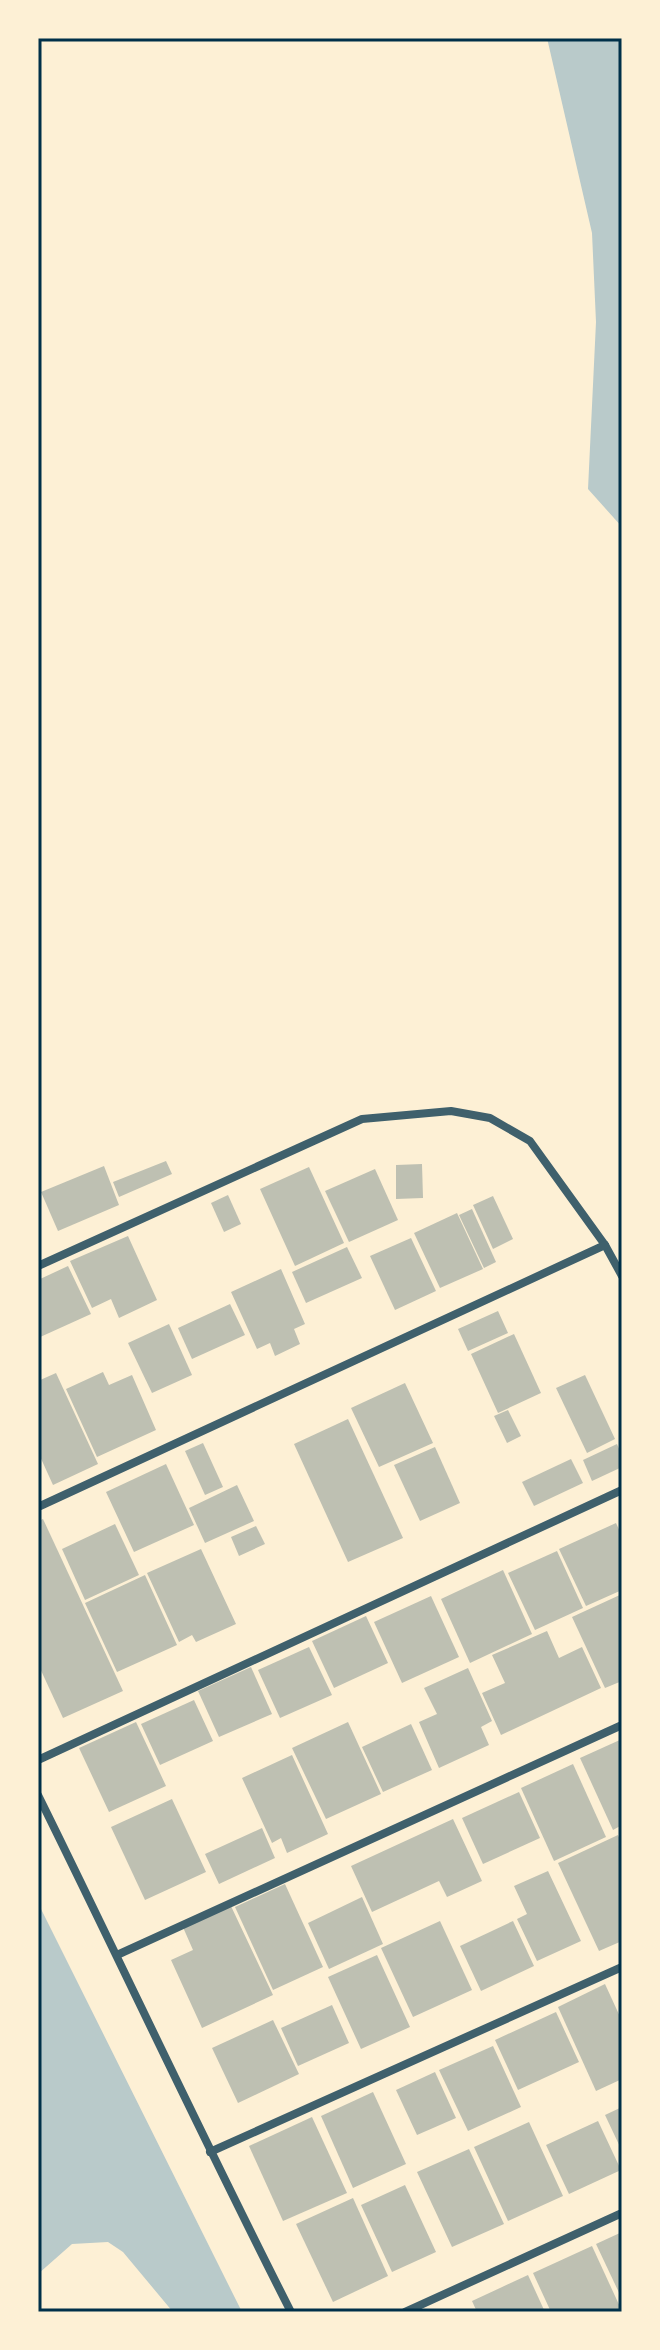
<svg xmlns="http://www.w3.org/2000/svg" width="660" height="2350" font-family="'Fira Sans Condensed',sans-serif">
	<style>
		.green { fill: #b9caca }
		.building { fill: #bec0b2 }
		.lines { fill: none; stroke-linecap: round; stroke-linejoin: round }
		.minor { stroke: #3f606c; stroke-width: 8 }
		.neatline { fill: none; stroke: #003049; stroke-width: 3 }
	</style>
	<rect width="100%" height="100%" fill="#fdf0d5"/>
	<g class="green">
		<polygon points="547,38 622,38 622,527 588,489 596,322 592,233"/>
		<polygon points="38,1907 41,1909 242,2312 173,2312 123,2252 108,2242 72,2244 38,2274"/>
	</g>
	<g class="building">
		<polygon points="166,1161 172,1174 119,1197 113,1182"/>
		<polygon points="422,1164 423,1198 396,1199 396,1165"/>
		<polygon points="104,1166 119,1205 58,1231 41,1192"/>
		<polygon points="309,1167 344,1243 295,1266 260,1189"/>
		<polygon points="375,1169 398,1220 349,1242 325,1191"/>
		<polygon points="228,1195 241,1224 224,1232 211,1203"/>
		<polygon points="493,1196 513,1239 493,1249 473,1205"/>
		<polygon points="472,1209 496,1262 484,1268 459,1215"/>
		<polygon points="457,1213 483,1269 440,1288 414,1233"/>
		<polygon points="128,1236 157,1300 119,1318 111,1299 92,1308 70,1261"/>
		<polygon points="411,1238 436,1291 395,1310 370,1256"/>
		<polygon points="347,1247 362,1278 306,1303 292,1272"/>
		<polygon points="68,1266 91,1314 38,1338 38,1280"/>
		<polygon points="281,1269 305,1324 294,1329 300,1344 275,1356 270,1343 257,1349 231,1292"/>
		<polygon points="230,1304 245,1335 192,1359 178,1328"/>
		<polygon points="498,1311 508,1333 468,1351 458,1329"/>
		<polygon points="169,1324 192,1375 152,1393 128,1343"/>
		<polygon points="514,1334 541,1393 498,1413 471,1354"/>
		<polygon points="103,1372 109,1385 132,1375 156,1430 97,1457 66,1389"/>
		<polygon points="56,1373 98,1464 53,1485 38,1452 38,1381"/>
		<polygon points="585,1375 615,1439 587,1453 556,1388"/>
		<polygon points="405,1383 433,1443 379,1467 351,1408"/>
		<polygon points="508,1410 521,1436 507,1443 494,1416"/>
		<polygon points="348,1419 403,1538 348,1562 294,1444"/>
		<polygon points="203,1443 223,1487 205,1495 185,1451"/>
		<polygon points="617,1444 622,1456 622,1467 592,1481 583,1460"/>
		<polygon points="435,1447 460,1503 420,1521 394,1465"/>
		<polygon points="571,1459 583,1483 534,1506 522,1482"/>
		<polygon points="166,1464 194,1525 134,1552 106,1492"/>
		<polygon points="237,1485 254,1521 205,1543 189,1508"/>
		<polygon points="43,1519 123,1691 63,1718 38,1664 38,1521"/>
		<polygon points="616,1523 622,1536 622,1590 586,1606 559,1549"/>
		<polygon points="115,1524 139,1575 85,1600 62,1549"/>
		<polygon points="256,1526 265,1544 239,1556 231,1537"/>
		<polygon points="201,1549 236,1624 196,1642 192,1635 179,1642 147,1573"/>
		<polygon points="557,1551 583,1608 535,1630 508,1573"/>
		<polygon points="503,1570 532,1634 470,1663 441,1599"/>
		<polygon points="145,1575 177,1645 117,1672 85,1603"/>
		<polygon points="622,1594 622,1681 605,1688 572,1617"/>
		<polygon points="431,1596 459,1657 402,1683 374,1622"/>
		<polygon points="366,1616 388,1663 334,1688 312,1641"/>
		<polygon points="547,1631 559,1658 582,1647 601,1688 501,1735 482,1693 505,1683 492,1655"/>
		<polygon points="309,1647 332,1695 280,1718 258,1670"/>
		<polygon points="251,1667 272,1714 219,1737 198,1691"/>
		<polygon points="468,1668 492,1721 481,1727 489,1745 439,1768 419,1722 437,1714 424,1688"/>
		<polygon points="194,1700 213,1741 160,1765 141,1724"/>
		<polygon points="136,1722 166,1786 109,1812 79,1748"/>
		<polygon points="348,1722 381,1794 326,1819 292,1748"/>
		<polygon points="411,1724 432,1770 383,1792 362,1747"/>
		<polygon points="622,1739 622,1825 613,1830 580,1758"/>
		<polygon points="292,1755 328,1834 287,1853 281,1838 272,1843 242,1778"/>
		<polygon points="573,1764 606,1837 554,1861 521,1788"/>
		<polygon points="519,1792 540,1838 483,1864 462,1818"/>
		<polygon points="172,1799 206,1872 145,1900 111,1827"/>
		<polygon points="453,1819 482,1881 447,1897 439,1881 372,1912 351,1866"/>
		<polygon points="262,1828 275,1858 219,1884 205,1854"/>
		<polygon points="618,1835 622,1844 622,1941 599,1951 558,1863"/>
		<polygon points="548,1871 581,1941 537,1961 517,1919 527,1914 514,1886"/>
		<polygon points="285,1884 323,1967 273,1990 235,1907"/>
		<polygon points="362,1897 383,1944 329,1969 308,1923"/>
		<polygon points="230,1904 273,1995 202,2028 171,1960 193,1950 182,1925"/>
		<polygon points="440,1921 472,1990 413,2017 381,1948"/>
		<polygon points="513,1921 534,1966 481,1991 460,1946"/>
		<polygon points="377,1955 410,2027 361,2049 328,1977"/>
		<polygon points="605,1984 622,2021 622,2079 596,2091 558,2007"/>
		<polygon points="332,2005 349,2043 298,2066 281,2028"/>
		<polygon points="556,2012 579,2062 518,2090 495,2040"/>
		<polygon points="273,2020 299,2074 238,2103 212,2048"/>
		<polygon points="493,2046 521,2107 468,2131 439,2070"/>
		<polygon points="435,2072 456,2118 417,2135 396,2090"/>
		<polygon points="373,2092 406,2164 353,2188 321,2116"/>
		<polygon points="622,2107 622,2151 605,2115"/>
		<polygon points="312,2117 347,2193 283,2221 249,2146"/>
		<polygon points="598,2121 621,2170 569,2194 546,2145"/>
		<polygon points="529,2122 563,2196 508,2221 474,2147"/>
		<polygon points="469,2149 504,2224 452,2247 417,2172"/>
		<polygon points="405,2185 436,2252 392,2272 361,2205"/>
		<polygon points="353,2198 388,2276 333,2302 296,2224"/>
		<polygon points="622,2232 622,2299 596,2244"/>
		<polygon points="592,2246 621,2309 615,2312 551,2312 533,2273"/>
		<polygon points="528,2275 545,2312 477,2312 472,2301"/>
	</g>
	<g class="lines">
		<g class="minor">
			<polyline points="38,1266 362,1119 451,1111 490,1118 530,1141 605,1245 622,1276"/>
			<polyline points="38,1507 605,1245"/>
			<polyline points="38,1760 622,1490"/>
			<path d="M38 1795C123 1967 204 2141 291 2312"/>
			<polyline points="117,1955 622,1725"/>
			<polyline points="210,2152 622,1967"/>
			<polyline points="405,2312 622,2213"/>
		</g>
	</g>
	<rect width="660" height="2350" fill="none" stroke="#fdf0d5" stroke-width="80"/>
	<rect x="40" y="40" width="580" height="2270" class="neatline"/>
</svg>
